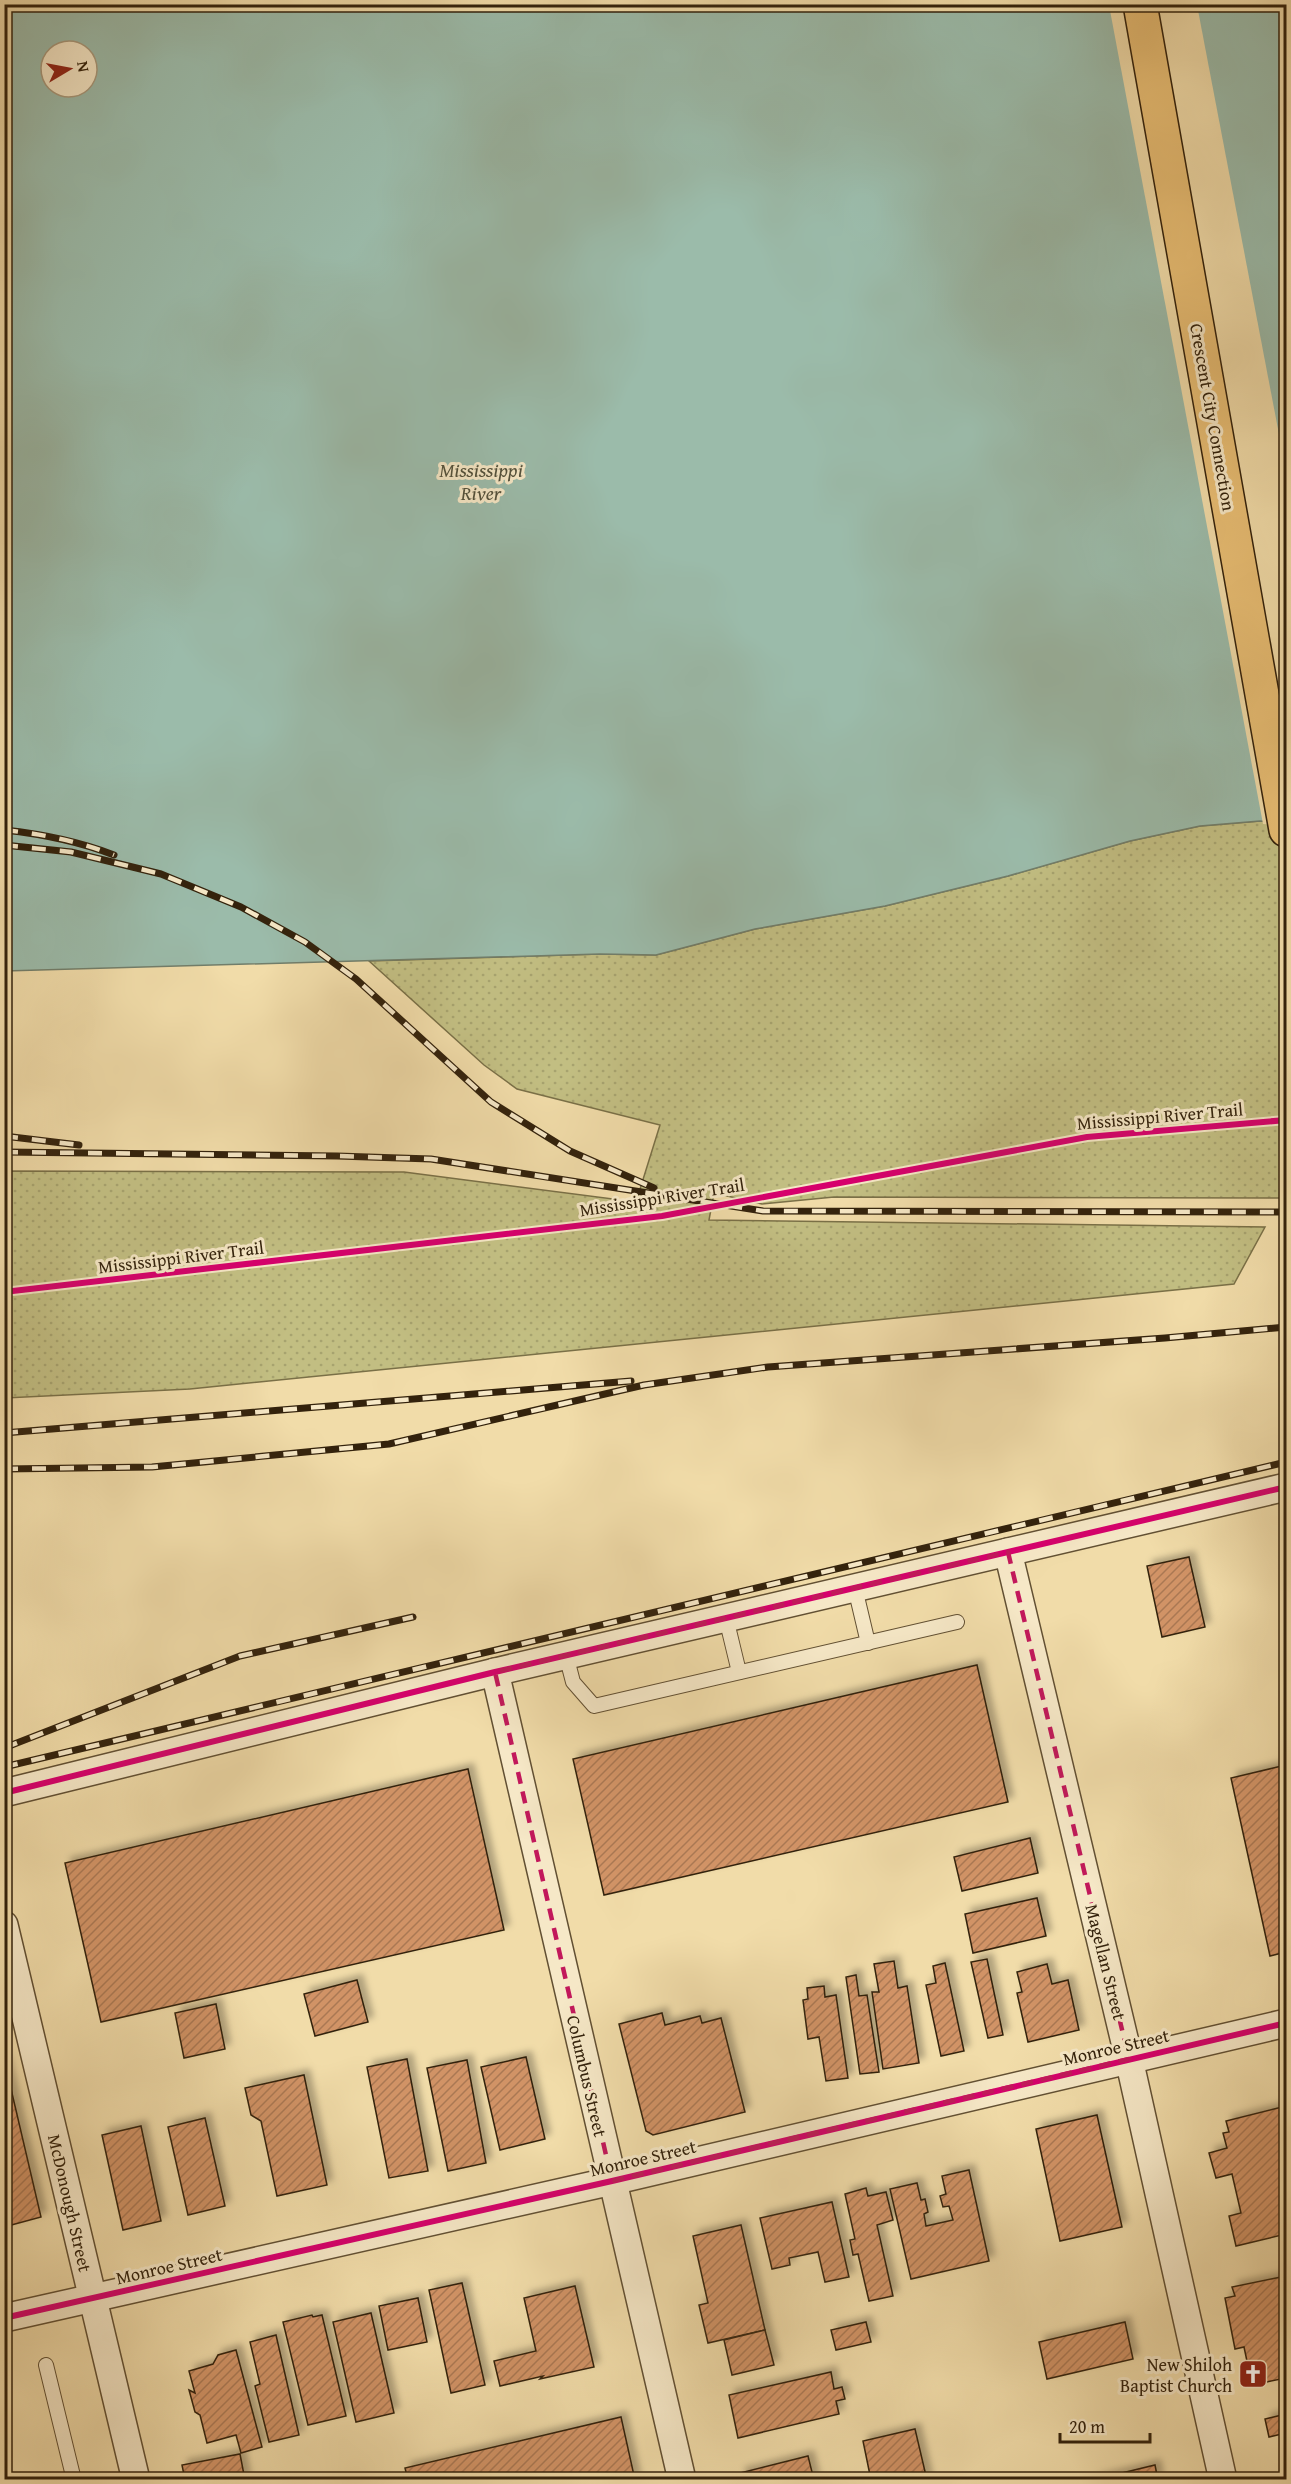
<svg xmlns="http://www.w3.org/2000/svg" width="1291" height="2484" font-family="'Gentium Book Plus',serif">
	<style>
		.green { fill: url(#green-dots); stroke: #7a7047; stroke-width: 1.5 }
		.water { fill: #9bbbaa; stroke: #717e6b; stroke-width: 1.5; fill-rule: evenodd }
		.pier { fill: #f1dca9 }
		.building { fill: url(#building-hatch); stroke: #33220c; stroke-width: 1.5; filter: url(#shadow) }
		.lines { fill: none; stroke-linecap: round; stroke-linejoin: round }
		.lane-casing { stroke: #625033; stroke-width: 16 }
		.street-casing { stroke: #625033; stroke-width: 30 }
		.highway-casing { stroke: #33220c; stroke-width: 36 }
		.lane { stroke: #f6e8c7; stroke-width: 14 }
		.street { stroke: #f6e8c7; stroke-width: 27 }
		.highway { stroke: #e8be74; stroke-width: 33 }
		.rail-casing { stroke: #33220c; stroke-width: 7 }
		.rail { stroke: #f6e8c7; stroke-width: 4.5; stroke-dasharray: 14; stroke-linecap: butt }
		.cycleway-casing { stroke: #f6e8c7; stroke-width: 10 }
		.cycleway { stroke: #d6006c; stroke-width: 6 }
		.marked { fill: none; stroke: #c2185b; stroke-width: 4.5; stroke-dasharray: 12 8; stroke-linejoin: round }
		.labels { text-anchor: middle; dominant-baseline: central; stroke-width: 6; stroke-linejoin: round; paint-order: stroke }
		.street-label { font-size: 18px; fill: #33220c; stroke: #f6e8c7 }
		.poi-label { font-size: 18px; fill: #33220c; stroke: #f6e8c7; text-anchor: end }
		.water-label { font-size: 20px; font-style: italic; fill: #52503b; stroke: #f6e8c7 }
	</style>
	<defs>
		<pattern id="green-dots" width="8" height="8" patternUnits="userSpaceOnUse" patternTransform="scale(1.5)"><rect width="8" height="8" fill="#c2be82"/><path d="M2 2h.1M6 6h.1" fill="none" stroke="#a7a36f" stroke-width="1.8" stroke-linecap="round"/></pattern>
		<pattern id="building-hatch" width="6" height="6" patternUnits="userSpaceOnUse" patternTransform="scale(1.5)"><rect width="6" height="6" fill="#d19366"/><path d="M-1 1l2-2M0 6l6-6M5 7l2-2" fill="none" stroke="#aa7852"/></pattern>
		<filter id="shadow"><feDropShadow dx="5.5" dy="-5.5" stdDeviation="3" flood-color="#0004"/></filter>
	</defs>
	<rect width="100%" height="100%" fill="#f1dca9"/>
	<filter id="stains"><feTurbulence type="fractalNoise" baseFrequency=".00333" numOctaves="4"/><feColorMatrix values="0 0 0 0 .2 0 0 0 0 .09 0 0 0 0 .02 0 0 0 .5 -.17"/></filter>
	<radialGradient id="worn" r=".72"><stop offset=".6" stop-color="#630" stop-opacity="0"/><stop offset="1" stop-color="#630" stop-opacity=".3"/></radialGradient>
	<polygon class="green" points="1260,821 1286,823 1286,1198 834,1197 762,1204 714,1193 709,1220 1265,1227 1234,1284 190,1389 5,1398 4,1171 404,1172 636,1202 660,1125 517,1089 484,1065 369,961 600,954 656,955 755,929 885,906 1008,876 1130,841 1200,826"/>
	<path class="water" d="M4 5H1286V823L1260 821 1200 826 1130 841 1008 876 885 906 755 929 656 955 600 954 5 971ZM51 51H87V87H51Z"/>
	<polygon class="pier" points="1109,5 1197,5 1286,471 1286,826 1263,824"/>
	<g class="building">
		<polygon points="1189,1557 1205,1627 1162,1637 1147,1566"/>
		<polygon points="977,1665 1008,1802 604,1895 573,1759"/>
		<polygon points="1286,1765 1286,1952 1270,1956 1231,1778"/>
		<polygon points="468,1769 504,1930 101,2022 65,1863"/>
		<polygon points="1030,1838 1038,1873 962,1891 954,1857"/>
		<polygon points="1037,1898 1046,1936 973,1953 965,1914"/>
		<polygon points="987,1959 1003,2035 988,2038 971,1962"/>
		<polygon points="894,1961 898,1988 907,1986 919,2063 883,2069 872,1992 879,1992 874,1964"/>
		<polygon points="945,1963 964,2051 941,2056 926,1985 936,1983 933,1966"/>
		<polygon points="1047,1964 1052,1984 1068,1980 1079,2030 1028,2042 1017,1993 1022,1992 1017,1972"/>
		<polygon points="856,1975 859,1996 867,1995 879,2072 860,2074 846,1977"/>
		<polygon points="357,1980 368,2022 315,2036 304,1994"/>
		<polygon points="824,1986 825,1997 836,1995 848,2078 826,2081 819,2037 808,2039 803,2000 808,1999 807,1988"/>
		<polygon points="216,2004 225,2049 184,2058 175,2013"/>
		<polygon points="662,2013 665,2025 700,2016 702,2023 721,2018 745,2112 653,2135 646,2131 619,2024"/>
		<polygon points="526,2057 545,2139 500,2150 481,2067"/>
		<polygon points="4,2059 41,2217 4,2227"/>
		<polygon points="407,2059 428,2171 389,2178 367,2067"/>
		<polygon points="467,2060 486,2163 448,2171 427,2068"/>
		<polygon points="304,2075 327,2185 277,2196 261,2121 251,2115 245,2088"/>
		<polygon points="1286,2106 1286,2234 1236,2246 1229,2216 1241,2213 1232,2174 1216,2178 1209,2153 1227,2148 1223,2133 1229,2132 1226,2121"/>
		<polygon points="1097,2115 1122,2227 1060,2241 1036,2129"/>
		<polygon points="205,2118 225,2206 188,2215 168,2127"/>
		<polygon points="141,2126 161,2221 123,2230 102,2135"/>
		<polygon points="969,2170 989,2261 911,2279 890,2189 917,2183 921,2200 925,2199 928,2212 924,2214 926,2226 953,2220 949,2206 943,2207 940,2196 946,2194 942,2176"/>
		<polygon points="866,2188 868,2196 886,2192 893,2220 877,2225 893,2296 869,2301 858,2254 853,2255 850,2240 855,2239 845,2194"/>
		<polygon points="832,2202 849,2277 825,2282 818,2252 789,2258 790,2265 772,2269 760,2218"/>
		<polygon points="741,2225 765,2330 708,2343 699,2305 708,2303 693,2236"/>
		<polygon points="1286,2276 1286,2378 1252,2385 1244,2347 1235,2349 1225,2298 1235,2296 1232,2287"/>
		<polygon points="462,2283 485,2385 451,2393 429,2290"/>
		<polygon points="575,2286 594,2367 540,2379 543,2376 500,2386 494,2361 536,2351 524,2298"/>
		<polygon points="418,2298 427,2342 388,2350 379,2306"/>
		<polygon points="371,2313 394,2413 356,2422 333,2322"/>
		<polygon points="312,2315 313,2317 322,2315 346,2416 308,2425 283,2322"/>
		<polygon points="866,2322 871,2342 836,2350 831,2330"/>
		<polygon points="1125,2322 1133,2359 1047,2379 1039,2342"/>
		<polygon points="765,2330 774,2365 732,2375 724,2340"/>
		<polygon points="276,2335 299,2435 269,2442 255,2386 260,2384 250,2342"/>
		<polygon points="236,2350 262,2447 241,2453 236,2435 207,2443 200,2415 195,2412 189,2390 195,2393 189,2371 213,2364 218,2355"/>
		<polygon points="831,2372 834,2389 842,2387 845,2399 836,2401 839,2414 738,2438 729,2395"/>
		<polygon points="1286,2414 1286,2433 1269,2437 1265,2419"/>
		<polygon points="621,2417 635,2480 408,2480 405,2468"/>
		<polygon points="915,2429 927,2480 871,2480 863,2441"/>
		<polygon points="240,2454 245,2480 185,2480 182,2465"/>
		<polygon points="808,2456 814,2480 741,2480 740,2473"/>
		<polygon points="1155,2465 1158,2480 1093,2480"/>
	</g>
	<g class="lines">
		<g class="lane-casing">
			<g id="lane">
				<polyline points="855,1588 868,1643"/>
				<polyline points="726,1618 739,1672"/>
				<polyline points="566,1655 573,1682 594,1706 957,1622"/>
				<polyline points="46,2365 74,2480"/>
			</g>
		</g>
		<g class="street-casing">
			<g id="street">
				<polyline points="1008,1552 1129,2059 1223,2480"/>
				<polyline points="495,1672 682,2480"/>
				<polyline points="4,1793 495,1672 1286,1487"/>
				<polyline points="4,1925 136,2480"/>
				<polyline points="4,2318 612,2181 1286,2023"/>
			</g>
		</g>
		<g class="highway-casing">
			<polyline id="highway" points="1140,4 1286,830"/>
		</g>
		<use href="#lane" class="lane"/>
		<use href="#street" class="street"/>
		<use href="#highway" class="highway"/>
		<g class="rail-casing">
			<g id="rail">
				<path d="M4 830C42 834 78 841 114 855"/>
				<polyline points="4,845 71,852 161,874 241,907 305,942 356,979 491,1102 570,1151 654,1188"/>
				<polyline points="4,1136 79,1145"/>
				<polyline points="4,1152 337,1156 431,1159 763,1211 1286,1212"/>
				<polyline points="4,1433 631,1381"/>
				<polyline points="4,1469 152,1467 389,1444 644,1385 768,1367 1165,1338 1286,1327"/>
				<polyline points="4,1748 240,1656 413,1617"/>
				<polyline points="4,1767 1286,1462"/>
			</g>
		</g>
		<use href="#rail" class="rail"/>
		<g class="cycleway-casing">
			<g id="cycleway">
				<polyline points="4,1292 662,1216 1087,1137 1286,1120"/>
				<polyline points="4,1793 495,1672 1286,1487"/>
				<polyline points="4,2318 612,2181 1286,2023"/>
			</g>
		</g>
		<use href="#cycleway" class="cycleway"/>
	</g>
	<path class="marked" d="M1008 1552 1129 2059 612 2181 495 1672Z"/>
	<defs>
		<g id="church-square" transform="scale(1.5)"><rect x="-9" y="-9" width="18" height="18" rx="4" fill="#8f2418" stroke="#f6e8c7"/><path d="M-1.2-6h2.4v3.5h3.3v2.4h-3.3V6h-2.4V-.1h-3.3v-2.4h3.3Z" fill="#fff"/></g>
	</defs>
	<g fill-rule="evenodd">
		<use href="#church-square" x="1253" y="2374"/>
	</g>
	<g class="labels">
		<g class="street-label">
			<text transform="translate(1213 417) rotate(80)">Crescent City Connection</text>
			<text transform="translate(1160 1116) rotate(-5)">Mississippi River Trail</text>
			<text transform="translate(662 1197) rotate(-9)">Mississippi River Trail</text>
			<text transform="translate(181 1257) rotate(-7)">Mississippi River Trail</text>
			<text transform="translate(1106 1962) rotate(76)">Magellan Street</text>
			<text transform="translate(1116 2047) rotate(-13)">Monroe Street</text>
			<text transform="translate(587 2076) rotate(77)">Columbus Street</text>
			<text transform="translate(643 2158) rotate(-13)">Monroe Street</text>
			<text transform="translate(70 2203) rotate(77)">McDonough Street</text>
			<text transform="translate(169 2266) rotate(-13)">Monroe Street</text>
		</g>
		<g class="poi-label">
			<text x="1232" y="2364">New Shiloh<tspan x="1232" dy="21">Baptist Church</tspan></text>
		</g>
		<g class="water-label">
			<text x="481" y="469">Mississippi<tspan x="481" dy="23">River</tspan></text>
		</g>
	</g>
	<rect width="1291" height="2484" fill="none" stroke="#f1dca9" stroke-width="24"/>
	<rect x="6" y="6" width="1279" height="2472" fill="none" stroke="#33220c" stroke-width="3"/>
	<rect x="12" y="12" width="1267" height="2460" fill="none" stroke="#33220c" stroke-width="1.5"/>
	<g transform="translate(69 69) rotate(80)"><circle r="28" fill="#f6e8c7" stroke="#a8997c" stroke-width="1.5"/>
	<path d="M0-4.5L10 22L0 15L-10 22Z" fill="#8f2418"/>
	<text y="-9" font-size="16" font-weight="bold" text-anchor="middle" fill="#33220c">N</text>
	</g>
	<path d="M1060 2433v9h90v-9" fill="none" stroke="#33220c" stroke-width="3"/>
	<text x="1069" y="2433" font-size="18" fill="#33220c" stroke="#f6e8c7" stroke-width="4.5" paint-order="stroke">20 m</text>
	<rect width="100%" height="100%" filter="url(#stains)"/>
	<rect width="100%" height="100%" fill="url(#worn)"/>
</svg>
